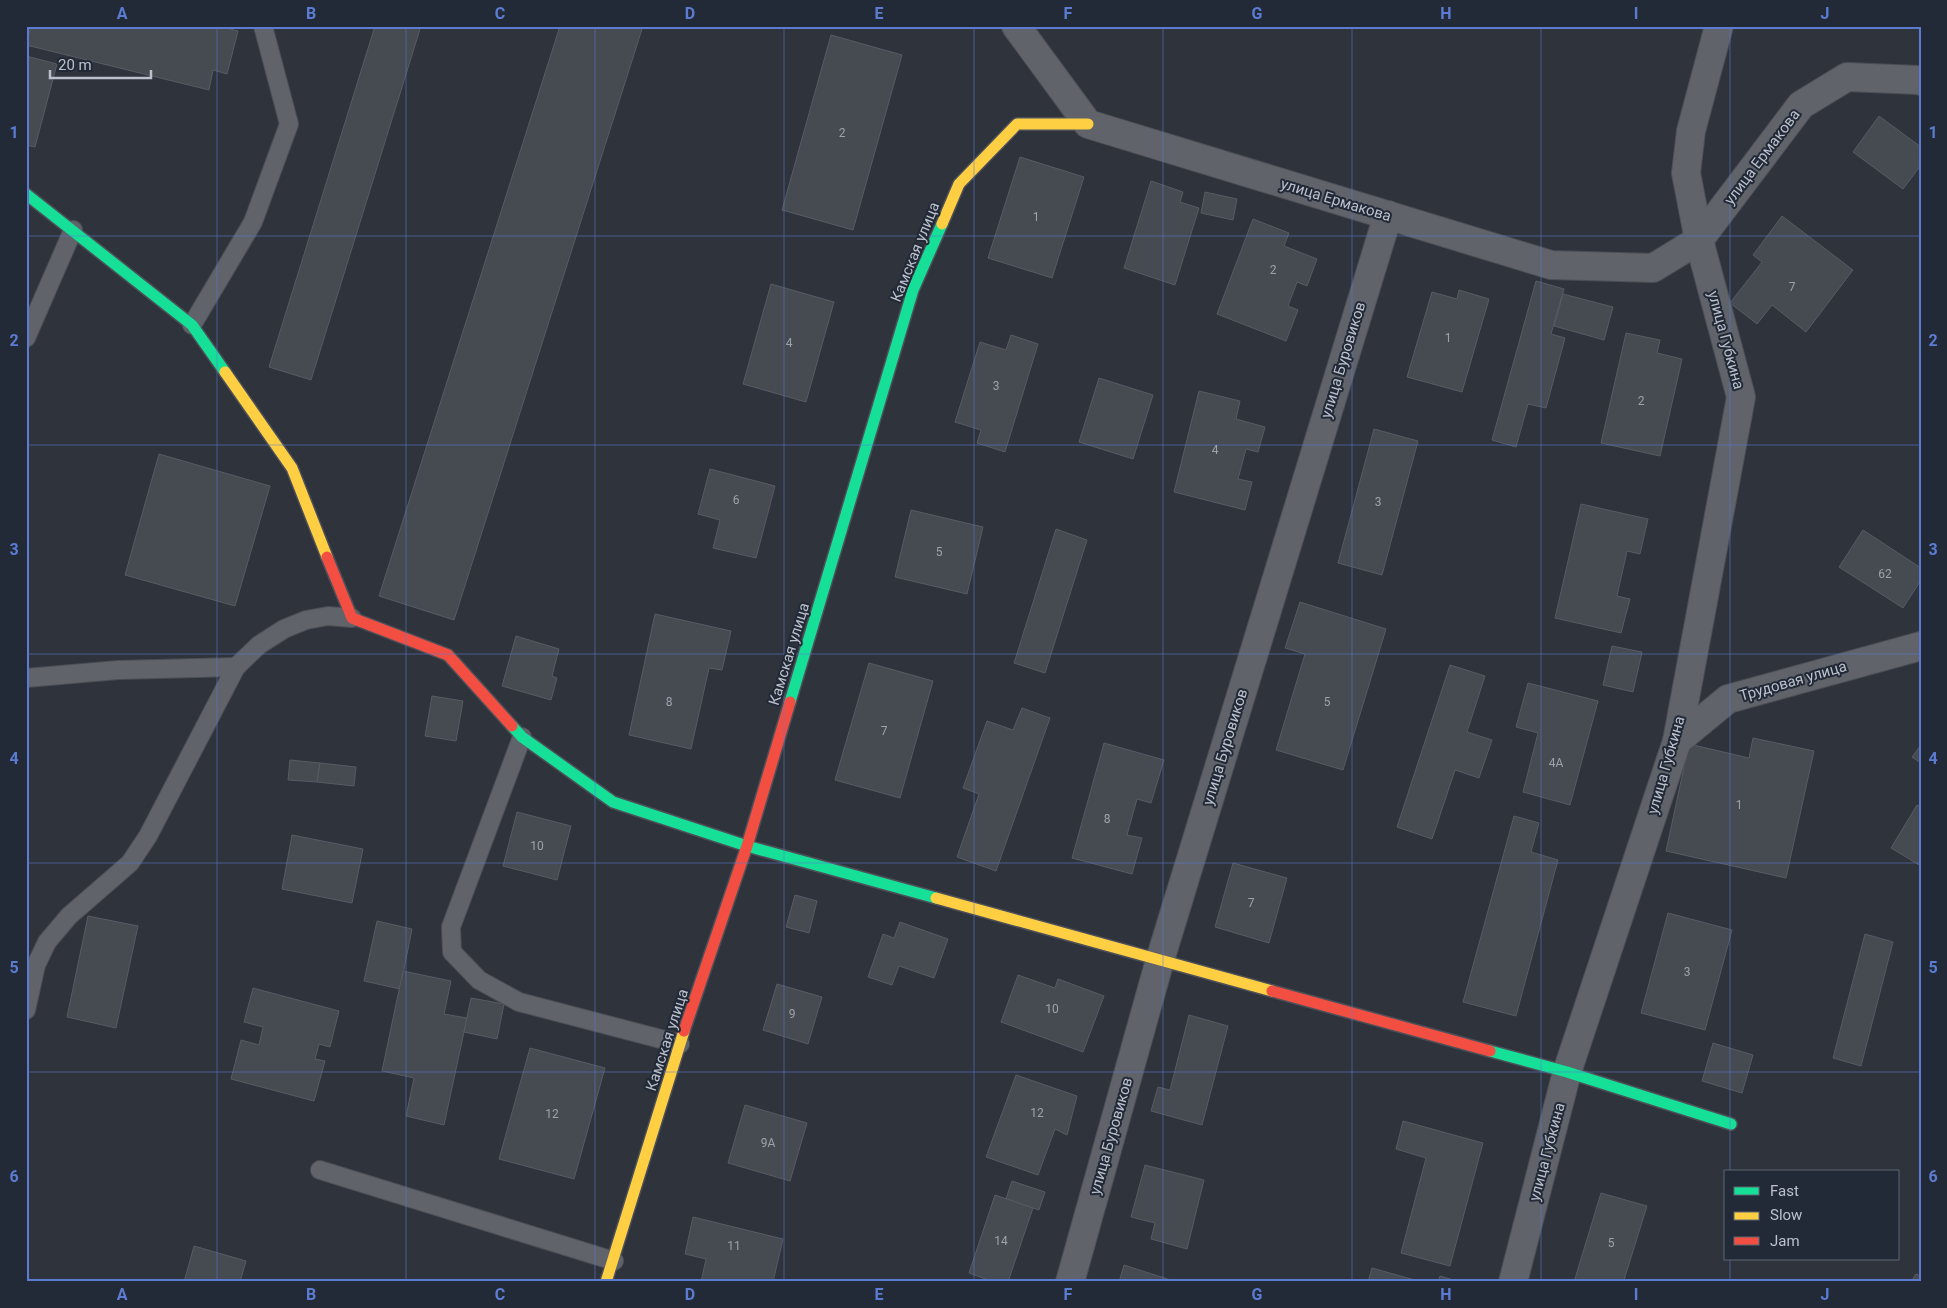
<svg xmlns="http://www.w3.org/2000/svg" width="1947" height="1308" font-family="Roboto,sans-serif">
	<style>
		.building { fill: #464a51; stroke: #585b63 }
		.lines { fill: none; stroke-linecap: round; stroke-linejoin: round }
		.lane-casing { stroke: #4b4f55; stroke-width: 20 }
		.street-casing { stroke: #4b4f55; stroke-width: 30 }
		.fast-casing { stroke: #4d5059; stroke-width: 14 }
		.slow-casing { stroke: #4d5059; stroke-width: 14 }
		.jam-casing { stroke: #4d5059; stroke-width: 14 }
		.lane { stroke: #60636a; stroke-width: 18 }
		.street { stroke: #60636a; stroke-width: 28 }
		.fast { stroke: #16e098; stroke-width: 11 }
		.slow { stroke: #ffcf43; stroke-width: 11 }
		.jam { stroke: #f24e42; stroke-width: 11 }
		.grid { fill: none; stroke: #5c7cd3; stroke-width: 1; stroke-opacity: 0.55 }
		.labels { text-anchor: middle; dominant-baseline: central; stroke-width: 4; stroke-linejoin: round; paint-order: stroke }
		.number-label { font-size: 12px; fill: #9ea2ad }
		.street-label { font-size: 15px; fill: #bbc0cc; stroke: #222a37 }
		.neatline { fill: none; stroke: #5c7cd3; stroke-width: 2 }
		.grid-label { font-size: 16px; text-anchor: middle; font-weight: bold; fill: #5c7cd3 }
	</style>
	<rect width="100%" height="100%" fill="#2f333c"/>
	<g class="building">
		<polygon points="31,26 218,26 238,31 227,74 213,70 209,90 26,45"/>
		<polygon points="375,26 421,26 311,380 269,367"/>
		<polygon points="560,26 643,26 454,620 379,596"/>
		<polygon points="831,35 902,55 853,230 782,210"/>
		<polygon points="26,56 57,64 35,147 26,145"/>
		<polygon points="1879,116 1921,147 1921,165 1903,189 1853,152"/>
		<polygon points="1020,157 1084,177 1052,278 988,258"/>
		<polygon points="1151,181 1183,192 1180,202 1199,208 1175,285 1124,268"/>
		<polygon points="1205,192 1237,199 1233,220 1201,213"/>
		<polygon points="1782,216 1853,270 1806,332 1772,305 1757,324 1730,303 1762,262 1753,255"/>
		<polygon points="1253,219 1289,233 1284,246 1317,259 1307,286 1297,282 1288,306 1298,310 1286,341 1217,314"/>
		<polygon points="1536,281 1564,289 1551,334 1565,338 1546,408 1528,404 1516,447 1492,440"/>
		<polygon points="771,284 834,302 806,402 743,384"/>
		<polygon points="1459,290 1489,299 1462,392 1407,377 1432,292 1457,299"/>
		<polygon points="1563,294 1613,307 1604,340 1554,326"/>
		<polygon points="1626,333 1660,340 1657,353 1682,359 1660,456 1601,443"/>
		<polygon points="1011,335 1038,344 1005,452 977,443 981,430 955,422 980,342 1006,350"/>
		<polygon points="1099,378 1153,395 1133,459 1079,442"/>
		<polygon points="1199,391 1240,401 1236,419 1265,427 1258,452 1246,449 1238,479 1252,482 1245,510 1174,492"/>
		<polygon points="1374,429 1418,441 1382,575 1338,563"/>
		<polygon points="159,454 270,486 235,606 125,575"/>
		<polygon points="710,469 775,486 756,558 713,548 720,520 698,514"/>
		<polygon points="1581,504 1648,519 1640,554 1627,551 1617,596 1630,599 1621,633 1555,618"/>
		<polygon points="911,510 983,527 967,594 895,577"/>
		<polygon points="1056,529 1087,540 1045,673 1014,663"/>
		<polygon points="1863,530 1921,568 1921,580 1903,608 1839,567"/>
		<polygon points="1300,602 1386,629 1343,770 1276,750 1305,654 1285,648"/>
		<polygon points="655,614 731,631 722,670 709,668 691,749 629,735"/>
		<polygon points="516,636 559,649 552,676 557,678 551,700 502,686"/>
		<polygon points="1612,646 1642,652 1633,692 1603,685"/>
		<polygon points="869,663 933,681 900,798 835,780"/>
		<polygon points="1450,665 1485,676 1467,732 1492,740 1479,778 1455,770 1432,839 1397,827"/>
		<polygon points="1528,683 1598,701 1570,805 1523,792 1538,733 1516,727"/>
		<polygon points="432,696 463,701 456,741 425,736"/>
		<polygon points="1022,708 1050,718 996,871 957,857 979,794 963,788 987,721 1013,730"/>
		<polygon points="1753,738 1814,751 1786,878 1666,851 1689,744 1749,758"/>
		<polygon points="1104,743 1164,760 1151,803 1137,799 1127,835 1142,838 1132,874 1072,858"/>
		<polygon points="1921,745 1921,763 1912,757"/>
		<polygon points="290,760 320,763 317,782 288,780"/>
		<polygon points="320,763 356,767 354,786 317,782"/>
		<polygon points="1917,805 1921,807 1921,866 1891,848"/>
		<polygon points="517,812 571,826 557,880 503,866"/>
		<polygon points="1514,816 1539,823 1531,852 1558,860 1516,1016 1463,1002"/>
		<polygon points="292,835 363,849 352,903 282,889"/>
		<polygon points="1233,863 1287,878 1269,943 1215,927"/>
		<polygon points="795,895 817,901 809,933 786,927"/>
		<polygon points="1668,913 1732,930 1705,1030 1641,1013"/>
		<polygon points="88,916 138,926 116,1028 67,1017"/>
		<polygon points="377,921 412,929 400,989 364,981"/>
		<polygon points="900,922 948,939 934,978 899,966 892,985 868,977 883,934 894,938"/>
		<polygon points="1865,934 1893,942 1861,1066 1833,1058"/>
		<polygon points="403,971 451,981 444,1014 467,1018 444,1125 406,1116 414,1078 382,1071"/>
		<polygon points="1018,975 1055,988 1058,979 1104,996 1083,1052 1001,1022"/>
		<polygon points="777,984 822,997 808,1044 763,1030"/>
		<polygon points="253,988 339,1011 330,1047 319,1044 315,1059 325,1061 314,1101 231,1079 241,1040 259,1045 263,1027 244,1022"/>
		<polygon points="471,998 504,1004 497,1039 464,1032"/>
		<polygon points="1189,1015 1228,1026 1202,1125 1151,1111 1158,1087 1170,1090"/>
		<polygon points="1713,1043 1753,1055 1742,1093 1702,1081"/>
		<polygon points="530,1048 605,1068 574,1179 499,1159"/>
		<polygon points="1016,1075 1077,1096 1067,1135 1055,1129 1038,1175 986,1157"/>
		<polygon points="745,1105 807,1123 790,1181 728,1163"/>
		<polygon points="1403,1121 1483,1143 1450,1266 1401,1253 1426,1158 1396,1149"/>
		<polygon points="1145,1165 1204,1180 1187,1249 1151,1239 1155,1223 1131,1217"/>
		<polygon points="1012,1181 1045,1192 1039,1210 1006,1199"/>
		<polygon points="1601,1193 1647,1206 1624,1280 1629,1282 1574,1282"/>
		<polygon points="995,1195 1033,1208 1008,1282 994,1282 969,1273"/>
		<polygon points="693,1217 783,1239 773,1282 701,1282 706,1259 685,1254"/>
		<polygon points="194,1246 246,1261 240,1282 184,1282"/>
		<polygon points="1124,1265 1130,1267 1177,1282 1119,1282"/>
		<polygon points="1372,1268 1422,1282 1368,1282"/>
		<polygon points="1916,1274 1921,1276 1921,1282 1911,1282"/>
		<polygon points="1440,1276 1460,1282 1438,1282"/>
	</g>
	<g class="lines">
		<g class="lane-casing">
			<g id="lane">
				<polyline points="192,325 253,222 289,124 263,26"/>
				<polyline points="26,338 73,230"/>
				<polyline points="26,678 118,670 236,667"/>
				<polyline points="522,737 451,927 452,952 479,980 519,1002 680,1044"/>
				<polyline points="26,1010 36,965 47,942 69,916 130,863 148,836 236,667 259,645 284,629 306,620 328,616 352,618"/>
				<polyline points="320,1170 614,1261"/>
			</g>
		</g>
		<g class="street-casing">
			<g id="street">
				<polyline points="1016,26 1088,124 1551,265 1653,268 1699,240 1801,105 1847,77 1918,80 1921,81"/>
				<polyline points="1677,741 1728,699 1921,646"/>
				<polyline points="1070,1282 1160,960 1388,215"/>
				<polyline points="1513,1282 1567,1072 1677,741 1741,397 1699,240 1686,173 1691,131 1719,26"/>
			</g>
		</g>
		<g class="fast-casing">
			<g id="fast">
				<polyline points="26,194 192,325 225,372"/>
				<polyline points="790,702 913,290 942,224"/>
				<polyline points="512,726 522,737 613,802 747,846 936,898"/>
				<polyline points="1490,1051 1567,1072 1731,1124"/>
			</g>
		</g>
		<g class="slow-casing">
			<g id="slow">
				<polyline points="942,224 959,184 1017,124 1088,124"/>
				<polyline points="225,372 292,468 327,557"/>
				<polyline points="936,898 1272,991"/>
				<polyline points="606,1282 684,1031"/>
			</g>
		</g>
		<g class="jam-casing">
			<g id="jam">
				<polyline points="327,557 352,618 448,655 512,726"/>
				<polyline points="1272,991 1490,1051"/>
				<polyline points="684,1031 747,846 790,702"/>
			</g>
		</g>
		<use href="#lane" class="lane"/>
		<use href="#street" class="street"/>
		<use href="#fast" class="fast"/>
		<use href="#slow" class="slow"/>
		<use href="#jam" class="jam"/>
	</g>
	<path class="grid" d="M217 26V1282M406 26V1282M595 26V1282M784 26V1282M974 26V1282M1163 26V1282M1352 26V1282M1541 26V1282M1730 26V1172M26 236H1921M26 445H1921M26 654H1921M26 863H1921M26 1072H1921M1730 1259V1282"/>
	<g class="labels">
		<g class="number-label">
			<text x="842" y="133">2</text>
			<text x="1036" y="217">1</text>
			<text x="1273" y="270">2</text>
			<text x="1792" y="287">7</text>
			<text x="1448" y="338">1</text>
			<text x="789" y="343">4</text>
			<text x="996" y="386">3</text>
			<text x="1641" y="401">2</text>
			<text x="1215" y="450">4</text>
			<text x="736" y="500">6</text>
			<text x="1378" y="502">3</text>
			<text x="939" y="552">5</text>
			<text x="1885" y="574">62</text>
			<text x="669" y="702">8</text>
			<text x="1327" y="702">5</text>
			<text x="884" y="731">7</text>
			<text x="1556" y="763">4А</text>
			<text x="1739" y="805">1</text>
			<text x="1107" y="819">8</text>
			<text x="537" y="846">10</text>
			<text x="1251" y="903">7</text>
			<text x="1687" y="972">3</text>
			<text x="1052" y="1009">10</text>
			<text x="792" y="1014">9</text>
			<text x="1037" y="1113">12</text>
			<text x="552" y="1114">12</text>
			<text x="768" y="1143">9А</text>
			<text x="1001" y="1241">14</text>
			<text x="1611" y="1243">5</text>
			<text x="734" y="1246">11</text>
		</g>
		<g class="street-label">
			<text transform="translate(1762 157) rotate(-53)">улица Ермакова</text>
			<text transform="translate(1336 200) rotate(17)">улица Ермакова</text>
			<text transform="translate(915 252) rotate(-68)">Камская улица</text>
			<text transform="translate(1726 340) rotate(75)">улица Губкина</text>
			<text transform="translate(1343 360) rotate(-73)">улица Буровиков</text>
			<text transform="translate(789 654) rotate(-73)">Камская улица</text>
			<text transform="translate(1793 681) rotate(-16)">Трудовая улица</text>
			<text transform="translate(1225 747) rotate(-73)">улица Буровиков</text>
			<text transform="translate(1666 765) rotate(-74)">улица Губкина</text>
			<text transform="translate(667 1040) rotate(-72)">Камская улица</text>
			<text transform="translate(1111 1136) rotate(-74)">улица Буровиков</text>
			<text transform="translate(1547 1152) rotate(-75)">улица Губкина</text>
		</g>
	</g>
	<rect width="1947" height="1308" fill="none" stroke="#222a37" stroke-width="55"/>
	<rect x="1724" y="1170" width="175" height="90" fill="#222a37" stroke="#5f6673"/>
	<rect x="1734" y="1187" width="25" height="8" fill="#16e098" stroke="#5f6673"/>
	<text x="1770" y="1196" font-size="15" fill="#bbc0cc">Fast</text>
	<rect x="1734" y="1212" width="25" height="8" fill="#ffcf43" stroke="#5f6673"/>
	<text x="1770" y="1220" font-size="15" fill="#bbc0cc">Slow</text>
	<rect x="1734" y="1237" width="25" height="8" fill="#f24e42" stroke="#5f6673"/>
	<text x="1770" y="1246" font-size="15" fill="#bbc0cc">Jam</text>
	<path d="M50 70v8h101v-8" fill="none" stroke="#bbc0cc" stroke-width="2.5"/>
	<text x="58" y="70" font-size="15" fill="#bbc0cc" stroke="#222a37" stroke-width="4" paint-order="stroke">20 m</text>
	<rect x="28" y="28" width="1892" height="1252" class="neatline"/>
	<g class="grid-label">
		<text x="122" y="19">A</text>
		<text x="311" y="19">B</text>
		<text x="500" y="19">C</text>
		<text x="690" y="19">D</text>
		<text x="879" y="19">E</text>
		<text x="1068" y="19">F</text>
		<text x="1257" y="19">G</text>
		<text x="1446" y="19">H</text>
		<text x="1636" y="19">I</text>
		<text x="1825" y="19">J</text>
		<text x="14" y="138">1</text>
		<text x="1933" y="138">1</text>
		<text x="14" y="346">2</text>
		<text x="1933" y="346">2</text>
		<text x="14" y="555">3</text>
		<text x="1933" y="555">3</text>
		<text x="14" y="764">4</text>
		<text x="1933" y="764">4</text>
		<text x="14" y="973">5</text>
		<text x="1933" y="973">5</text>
		<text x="14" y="1182">6</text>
		<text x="1933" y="1182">6</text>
		<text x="122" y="1300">A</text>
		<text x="311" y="1300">B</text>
		<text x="500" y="1300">C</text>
		<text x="690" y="1300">D</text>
		<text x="879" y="1300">E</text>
		<text x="1068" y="1300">F</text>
		<text x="1257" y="1300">G</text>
		<text x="1446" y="1300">H</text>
		<text x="1636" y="1300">I</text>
		<text x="1825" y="1300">J</text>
	</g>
</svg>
